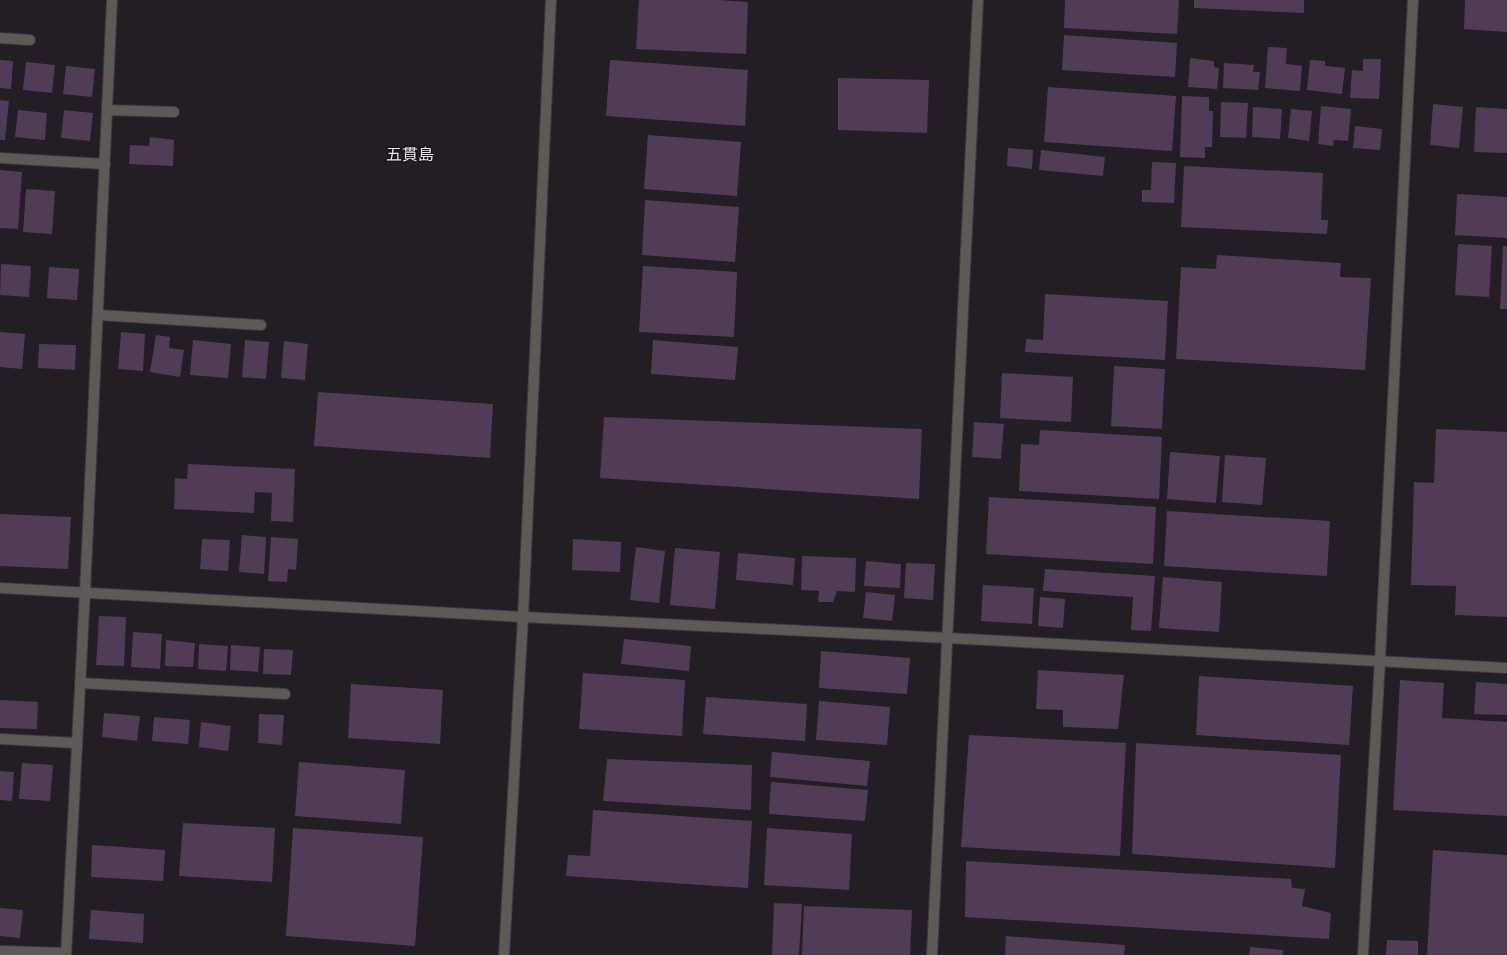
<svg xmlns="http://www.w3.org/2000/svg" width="1507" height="955" font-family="'Archivo Narrow','Noto Sans JP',sans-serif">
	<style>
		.building { fill: #513c58 }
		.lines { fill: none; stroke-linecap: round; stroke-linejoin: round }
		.minor-casing { stroke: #3f3940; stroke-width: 12 }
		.minor { stroke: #5e5957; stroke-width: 10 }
		.labels { text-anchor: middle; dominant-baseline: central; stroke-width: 3; stroke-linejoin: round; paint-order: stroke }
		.quarter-label { font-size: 16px; fill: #eae6eb; stroke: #1a141a }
	</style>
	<rect width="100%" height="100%" fill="#231d24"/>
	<g class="building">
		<polygon points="639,0 719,0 748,2 746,54 636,49"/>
		<polygon points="1065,0 1179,0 1177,34 1064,28"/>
		<polygon points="1194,0 1304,0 1304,13 1194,8"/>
		<polygon points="1465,0 1507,0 1507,32 1464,29"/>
		<polygon points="1064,35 1177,43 1175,77 1062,70"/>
		<polygon points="1268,47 1287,48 1286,64 1302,66 1300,91 1265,88"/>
		<polygon points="1190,58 1214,61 1214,67 1219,68 1217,89 1188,87"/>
		<polygon points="1363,59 1381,59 1379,99 1350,98 1352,70 1363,71"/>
		<polygon points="0,60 13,61 11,89 0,88"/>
		<polygon points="610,60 748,70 745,126 606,116"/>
		<polygon points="1310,60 1325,61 1325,66 1345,68 1342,94 1307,90"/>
		<polygon points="26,62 55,65 52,93 23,90"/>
		<polygon points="1224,63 1254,65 1253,72 1260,72 1258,90 1223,88"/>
		<polygon points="66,66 95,69 92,97 63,94"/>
		<polygon points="838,78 929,80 927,133 838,130"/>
		<polygon points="1048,87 1176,96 1172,151 1044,142"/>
		<polygon points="1182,96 1209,97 1209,111 1213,111 1212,147 1205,147 1205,158 1180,157"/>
		<polygon points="0,100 9,101 5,140 0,140"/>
		<polygon points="1221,102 1248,103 1246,138 1220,137"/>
		<polygon points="1433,104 1463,107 1459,148 1430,145"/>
		<polygon points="1321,106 1351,109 1348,141 1334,140 1333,146 1318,144"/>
		<polygon points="1253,107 1282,109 1280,139 1252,137"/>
		<polygon points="1476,107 1507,109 1507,153 1474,152"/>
		<polygon points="1291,109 1312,111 1309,141 1288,138"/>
		<polygon points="18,110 47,113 45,140 15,137"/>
		<polygon points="64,110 93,113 90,141 61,138"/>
		<polygon points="1355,126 1382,129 1380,150 1353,148"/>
		<polygon points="648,135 741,142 737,196 644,189"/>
		<polygon points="150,137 174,140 173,166 129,164 130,145 149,146"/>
		<polygon points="1008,148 1033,150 1032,169 1007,166"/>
		<polygon points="1041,150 1105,157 1103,176 1039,170"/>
		<polygon points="1152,162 1176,163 1174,203 1142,202 1142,190 1151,190"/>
		<polygon points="1184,166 1323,173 1321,220 1328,220 1327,234 1181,227"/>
		<polygon points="0,170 22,172 18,229 0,228"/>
		<polygon points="26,189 55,191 52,234 23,232"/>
		<polygon points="1457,194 1507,197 1507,238 1455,235"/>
		<polygon points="645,200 739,207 735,262 642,255"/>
		<polygon points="1458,244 1492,246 1489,297 1455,295"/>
		<polygon points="1503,246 1507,246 1507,309 1500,309"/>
		<polygon points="1217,255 1341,263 1340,277 1371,278 1365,370 1176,359 1181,267 1216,269"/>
		<polygon points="1,264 31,266 29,297 0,295"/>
		<polygon points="643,266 737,272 734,337 639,332"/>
		<polygon points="49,267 79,269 77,300 47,298"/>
		<polygon points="1045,294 1168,301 1165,360 1025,352 1026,339 1043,340"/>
		<polygon points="0,332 25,334 22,369 0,367"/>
		<polygon points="121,332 145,334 143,371 118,369"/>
		<polygon points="156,335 170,337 169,348 184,350 180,377 150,372"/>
		<polygon points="193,340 231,344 228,378 190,375"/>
		<polygon points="245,340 269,342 266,379 242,377"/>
		<polygon points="653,340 738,347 735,380 651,374"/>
		<polygon points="284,341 308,344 305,380 281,378"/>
		<polygon points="39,344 76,345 75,370 38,368"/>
		<polygon points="1114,366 1165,369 1162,429 1111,426"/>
		<polygon points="1002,373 1073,377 1071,422 1000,418"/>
		<polygon points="318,392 493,404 490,458 314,446"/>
		<polygon points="604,417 922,429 919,499 600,478"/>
		<polygon points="974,422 1004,424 1001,459 972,457"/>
		<polygon points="1436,429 1507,432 1507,617 1455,615 1456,586 1411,585 1414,482 1434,483"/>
		<polygon points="1040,430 1162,437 1159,499 1019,491 1021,444 1039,445"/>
		<polygon points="1170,452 1220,456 1216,503 1167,499"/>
		<polygon points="1225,455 1266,458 1262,505 1222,502"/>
		<polygon points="188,464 295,469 293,522 271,521 272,493 255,492 254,513 174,509 175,478 187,479"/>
		<polygon points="989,497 1156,507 1153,564 986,554"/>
		<polygon points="1167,511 1330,521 1327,576 1164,566"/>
		<polygon points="0,514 71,517 68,569 0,566"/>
		<polygon points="242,535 266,537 264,574 239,572"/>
		<polygon points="271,537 298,539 296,570 288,569 287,582 268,581"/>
		<polygon points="202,539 230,540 228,571 200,569"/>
		<polygon points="573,539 621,542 620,572 572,570"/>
		<polygon points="636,547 665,551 659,603 630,600"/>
		<polygon points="675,548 720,552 715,609 670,605"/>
		<polygon points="738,553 795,558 793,585 736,580"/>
		<polygon points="802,556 856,558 855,592 837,591 833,602 818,602 819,591 801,590"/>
		<polygon points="866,561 901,564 900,588 864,586"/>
		<polygon points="906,563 935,564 933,600 904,598"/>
		<polygon points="1045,569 1155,576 1151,631 1131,630 1133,597 1043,591"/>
		<polygon points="1163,577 1222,582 1219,632 1159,628"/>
		<polygon points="983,585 1034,588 1032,624 981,621"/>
		<polygon points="866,592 895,595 892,621 863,618"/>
		<polygon points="1040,597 1065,599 1063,628 1038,626"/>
		<polygon points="99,616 126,617 124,666 96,665"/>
		<polygon points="133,632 162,634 160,669 131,667"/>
		<polygon points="624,639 691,646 689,671 621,664"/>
		<polygon points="166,640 195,643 193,667 165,666"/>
		<polygon points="199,644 228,646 226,671 198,669"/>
		<polygon points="231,645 260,647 258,672 230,670"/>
		<polygon points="264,649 293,650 291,675 263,674"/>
		<polygon points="821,651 910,658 907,694 819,688"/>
		<polygon points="1038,670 1124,675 1118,729 1063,727 1063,710 1036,709"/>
		<polygon points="583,673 685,680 682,736 579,729"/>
		<polygon points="1199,676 1353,686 1349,745 1196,735"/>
		<polygon points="1400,680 1444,683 1442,718 1507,722 1507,816 1393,810"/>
		<polygon points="1476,682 1507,684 1507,715 1474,714"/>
		<polygon points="351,684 443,690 440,744 348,738"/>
		<polygon points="706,697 807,704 805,741 703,734"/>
		<polygon points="0,700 38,702 37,729 0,728"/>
		<polygon points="819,701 890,707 887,745 816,740"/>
		<polygon points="104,713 140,716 137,741 102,737"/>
		<polygon points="259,714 284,715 282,745 258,743"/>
		<polygon points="154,717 190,720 188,744 152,741"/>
		<polygon points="201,722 231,726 228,751 199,747"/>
		<polygon points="969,735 1126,743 1120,856 961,847"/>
		<polygon points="1136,743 1341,755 1335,868 1132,854"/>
		<polygon points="772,752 870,761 867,786 770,777"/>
		<polygon points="607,759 752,765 751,810 603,801"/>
		<polygon points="299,762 405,770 401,824 295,816"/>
		<polygon points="22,763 53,765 50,801 19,799"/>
		<polygon points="0,771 14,772 12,801 0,800"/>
		<polygon points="771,782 868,790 865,821 769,814"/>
		<polygon points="593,810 752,821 748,888 566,876 568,855 590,856"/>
		<polygon points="183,823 275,828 272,882 179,876"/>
		<polygon points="293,828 423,837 415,946 286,936"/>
		<polygon points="767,828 852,834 849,890 764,885"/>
		<polygon points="92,845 165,850 163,881 91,877"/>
		<polygon points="1433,850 1507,855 1507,955 1427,955"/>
		<polygon points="966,861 1291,879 1292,888 1305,889 1302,906 1331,913 1329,939 965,917"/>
		<polygon points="774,903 802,904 799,955 772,955"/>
		<polygon points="804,906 912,910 910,955 802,955"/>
		<polygon points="0,908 23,910 20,938 0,936"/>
		<polygon points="91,910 144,914 143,943 89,939"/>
		<polygon points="1006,936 1125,945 1124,955 1005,955"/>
		<polygon points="1387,940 1418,941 1418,955 1386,955"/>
		<polygon points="1250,947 1283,950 1283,955 1249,955"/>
	</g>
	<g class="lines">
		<g class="minor-casing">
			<g id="minor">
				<polyline points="0,38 30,40"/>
				<polyline points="107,110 174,112"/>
				<polyline points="0,158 105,164"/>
				<polyline points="98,315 261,325"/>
				<polyline points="0,588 523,617 948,638 1507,668"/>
				<polyline points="80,683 285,694"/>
				<polyline points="0,739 77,743"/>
				<polyline points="0,951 66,953"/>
				<polyline points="66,955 85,592 112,0"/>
				<polyline points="504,955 523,617 551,0"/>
				<polyline points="932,955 978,0"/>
				<polyline points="1363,955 1380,660 1413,0"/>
			</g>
		</g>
		<use href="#minor" class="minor"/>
	</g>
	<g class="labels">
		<g class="quarter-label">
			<text x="410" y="154">五貫島</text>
		</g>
	</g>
</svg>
